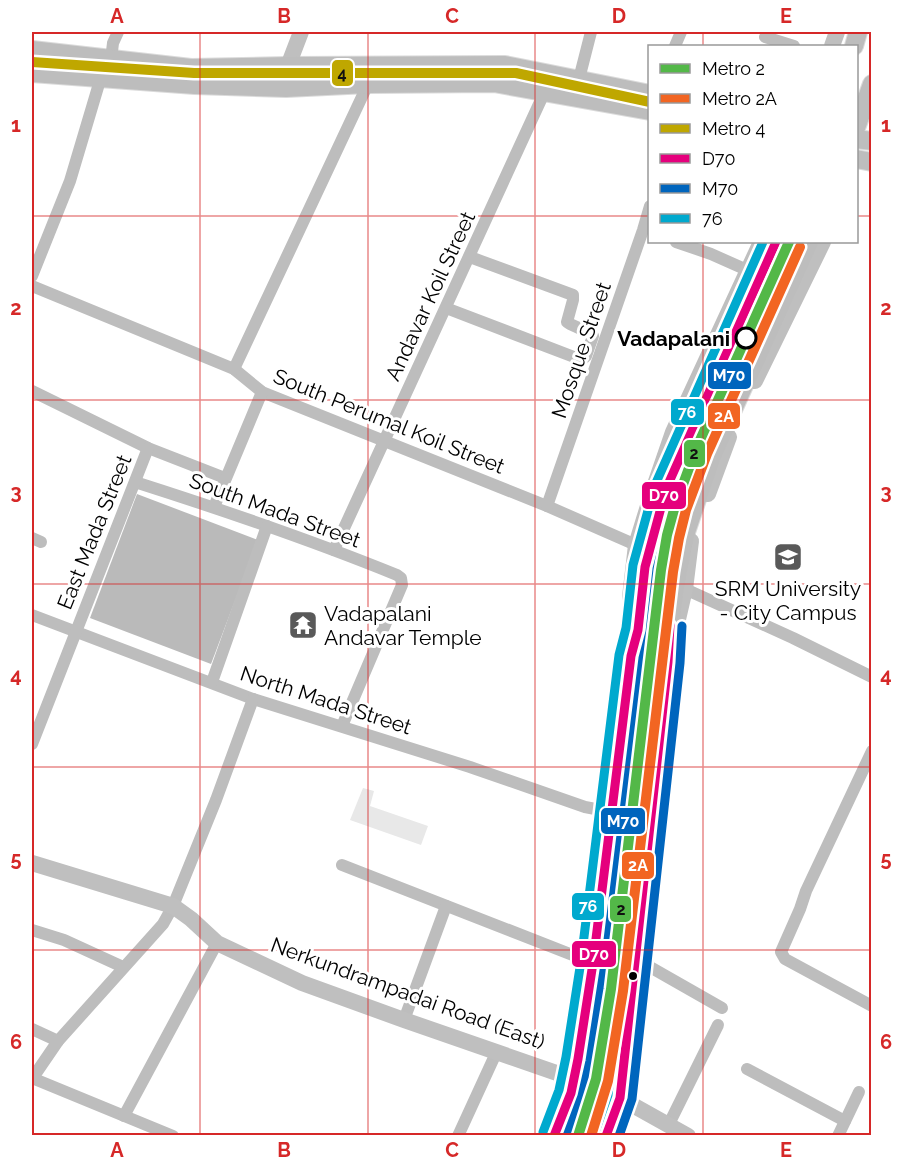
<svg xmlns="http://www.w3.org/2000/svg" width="903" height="1167" font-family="Raleway,sans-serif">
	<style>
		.green { fill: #e8e8e8 }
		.water { fill: #bababa }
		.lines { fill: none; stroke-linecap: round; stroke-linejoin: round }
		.primary-casing { stroke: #dbdbdb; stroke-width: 20 }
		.street { stroke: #bdbdbd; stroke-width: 12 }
		.secondary { stroke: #bfbfbf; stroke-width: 16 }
		.primary { stroke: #bdbdbd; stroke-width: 18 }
		.bus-1-casing { stroke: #fff; stroke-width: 14 }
		.bus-2-casing { stroke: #fff; stroke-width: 14 }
		.bus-3-casing { stroke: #fff; stroke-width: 14 }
		.bus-1 { stroke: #e5007d; stroke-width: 9 }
		.bus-2 { stroke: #0065bd; stroke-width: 9 }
		.bus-3 { stroke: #00a9ce; stroke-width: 9 }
		.metro-1-casing { stroke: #fff; stroke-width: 15 }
		.metro-2-casing { stroke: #fff; stroke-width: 15 }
		.metro-3-casing { stroke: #fff; stroke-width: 15 }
		.metro-1 { stroke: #53b848; stroke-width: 10 }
		.metro-2 { stroke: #f26522; stroke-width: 10 }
		.metro-3 { stroke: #bfa700; stroke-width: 10 }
		.grid { fill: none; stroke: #d62828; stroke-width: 1.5; stroke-opacity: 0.55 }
		.stop-dot { fill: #fff; stroke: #000; stroke-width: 3 }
		.bus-dot { fill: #000; stroke: #fff; stroke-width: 2 }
		.labels { text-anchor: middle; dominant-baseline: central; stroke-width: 6; stroke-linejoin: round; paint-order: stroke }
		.street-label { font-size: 21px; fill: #000; stroke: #fff }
		.stop-label { font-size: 21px; font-weight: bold; fill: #000; stroke: #fff; text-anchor: end }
		.poi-label { font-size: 21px; fill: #000; stroke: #fff }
		.line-badge { stroke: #fff; stroke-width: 2 }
		.badge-label { font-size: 16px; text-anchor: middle; font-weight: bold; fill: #fff }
		.pale-badge-label { font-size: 16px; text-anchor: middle; font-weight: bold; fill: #111 }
		.neatline { fill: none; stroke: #d62828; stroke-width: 2 }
		.grid-label { font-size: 20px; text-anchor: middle; font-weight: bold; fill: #d62828 }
	</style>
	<rect width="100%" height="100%" fill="#fff"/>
	<polygon class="green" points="363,788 374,791 370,806 428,826 421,845 350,820"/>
	<polygon class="water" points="137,494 258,540 211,664 90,618"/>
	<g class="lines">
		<g class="primary-casing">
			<g id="primary">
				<polyline points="854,46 858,32"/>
				<polyline points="32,50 191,68 288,66 505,65 650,94"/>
				<polyline points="32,73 195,85 286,88 368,84 494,83 650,111"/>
				<polyline points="856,128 872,84"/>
				<polyline points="856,139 872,141"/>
				<polyline points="856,159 872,162"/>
				<polyline points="554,1136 571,1093 578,1059 593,963 631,656 638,630 645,567 666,489 776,242"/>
				<polyline points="606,1136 620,1098 668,662 669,631 675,586 685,535 711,458 809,242"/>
			</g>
		</g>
		<g class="street">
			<polyline points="765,37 794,46"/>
			<polyline points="675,46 681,32"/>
			<polyline points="111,60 113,43 118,32"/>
			<polyline points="579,79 591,32"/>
			<polyline points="676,242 711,254 747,270"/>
			<polyline points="32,276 70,181 101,77"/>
			<polyline points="32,286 234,369 262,392 547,506 636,545"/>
			<polyline points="446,308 574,357 583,359 586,356 593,336 592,334 570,324 567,322 573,300 573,295 470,257"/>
			<polyline points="234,369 368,84"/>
			<polyline points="32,391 148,448 225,478"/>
			<path d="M135 482C223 510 311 540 397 575L401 578 402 585 342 726"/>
			<polyline points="547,506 643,230 650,206"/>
			<polyline points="214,507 262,392"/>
			<polyline points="32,538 41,542"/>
			<polyline points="334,550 545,91"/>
			<polyline points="685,589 793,638 872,677"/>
			<polyline points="32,615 253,699 470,767 585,807 611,812"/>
			<polyline points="212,682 267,526"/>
			<polyline points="32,744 148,448"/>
			<polyline points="872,751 806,891 800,909 781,952 785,959 872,1006"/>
			<polyline points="342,865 593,963"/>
			<polyline points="32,930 64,940 123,967"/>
			<polyline points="636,959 722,1008"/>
			<polyline points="404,1020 446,906"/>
			<polyline points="32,1029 58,1041"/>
			<polyline points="747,1069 845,1121"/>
			<polyline points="32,1078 173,1136"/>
			<polyline points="32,1079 58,1041 163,924 173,906 216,800 253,699"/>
			<polyline points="124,1116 217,943"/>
			<polyline points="668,1126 718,1025"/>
			<polyline points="458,1136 497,1051"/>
			<polyline points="838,1136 859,1092"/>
		</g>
		<g class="secondary">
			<polyline points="832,46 837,32"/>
			<polyline points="286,88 288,66 301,32"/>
			<polyline points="755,381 823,242"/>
			<polyline points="708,494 729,437"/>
			<polyline points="676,628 685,589 691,541"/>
			<polyline points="631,641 630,597 636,545 652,493 673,432 761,242"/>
			<polyline points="32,863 173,906 191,919 217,943 302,983 404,1020 574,1079"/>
			<polyline points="620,1098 688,1136"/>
		</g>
		<use href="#primary" class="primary"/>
		<g class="bus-1-casing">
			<g id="bus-1">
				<polyline points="554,1136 571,1093 578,1059 593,963 631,656 638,630 645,567 666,489 776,242"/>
				<polyline points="606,1136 620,1098 668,662 670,625"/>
			</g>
		</g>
		<g class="bus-2-casing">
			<g id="bus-2">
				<polyline points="567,1136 582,1096 590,1061 605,964 643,658 650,632 657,569 677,493 787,247"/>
				<polyline points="619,1136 632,1099 680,663 682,626"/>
			</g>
		</g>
		<g class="bus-3-casing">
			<g id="bus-3">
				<polyline points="543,1132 559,1090 566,1057 581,961 619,655 626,628 633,565 655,485 763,242"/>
				<polyline points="595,1132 608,1095 656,661 658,624"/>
			</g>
		</g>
		<use href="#bus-1" class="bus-1"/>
		<use href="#bus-2" class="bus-2"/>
		<use href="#bus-3" class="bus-3"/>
		<g class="metro-1-casing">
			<polyline id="metro-1" points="578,1136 596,1079 611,989 661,570 667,535 675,506 696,449 789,242"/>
		</g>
		<g class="metro-2-casing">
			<polyline id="metro-2" points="591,1136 608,1081 623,991 673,572 679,538 686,510 707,454 800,247"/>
		</g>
		<g class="metro-3-casing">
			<polyline id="metro-3" points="32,62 194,73 516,73 650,102"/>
		</g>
		<use href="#metro-1" class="metro-1"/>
		<use href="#metro-2" class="metro-2"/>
		<use href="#metro-3" class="metro-3"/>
	</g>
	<path class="grid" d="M200 32V1136M368 32V1136M535 32V1136M703 32V46M32 216H650M856 216H872M703 242V1136M32 400H872M32 584H872M32 767H872M32 950H872"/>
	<defs>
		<g id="university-square" transform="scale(1.5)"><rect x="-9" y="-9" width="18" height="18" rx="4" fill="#595959" stroke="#fff"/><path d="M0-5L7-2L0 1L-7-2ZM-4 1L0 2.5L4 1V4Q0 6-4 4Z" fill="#fff"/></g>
		<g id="temple-square" transform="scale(1.5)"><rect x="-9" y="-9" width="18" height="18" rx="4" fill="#595959" stroke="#fff"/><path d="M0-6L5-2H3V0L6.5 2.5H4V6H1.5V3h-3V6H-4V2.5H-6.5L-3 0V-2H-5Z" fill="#fff"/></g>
	</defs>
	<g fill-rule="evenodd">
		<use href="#university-square" x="788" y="557"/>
		<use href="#temple-square" x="303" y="625"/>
	</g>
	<circle class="stop-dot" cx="746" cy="338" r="10"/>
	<circle class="bus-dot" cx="633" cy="976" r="5"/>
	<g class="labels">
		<g class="street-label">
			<text transform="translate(430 296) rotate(-65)">Andavar Koil Street</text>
			<text transform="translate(581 350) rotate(-71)">Mosque Street</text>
			<text transform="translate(389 421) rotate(22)">South Perumal Koil Street</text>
			<text transform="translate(275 510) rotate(20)">South Mada Street</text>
			<text transform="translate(94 532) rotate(-68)">East Mada Street</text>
			<text transform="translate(326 700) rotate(18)">North Mada Street</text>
			<text transform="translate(408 993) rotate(20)">Nerkundrampadai Road (East)</text>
		</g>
		<g class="stop-label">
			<text x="730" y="338">Vadapalani</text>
		</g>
		<g class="poi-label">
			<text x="788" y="588">SRM University<tspan x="788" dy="24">- City Campus</tspan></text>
			<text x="324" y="613" text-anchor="start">Vadapalani<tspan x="324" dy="24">Andavar Temple</tspan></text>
		</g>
	</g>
	<g class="line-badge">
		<rect x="331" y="59" width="23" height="28" rx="6" fill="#bfa700"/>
		<rect x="707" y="361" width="45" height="29" rx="6" fill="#0065bd"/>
		<rect x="670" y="398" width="35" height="28" rx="6" fill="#00a9ce"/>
		<rect x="707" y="402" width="34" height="28" rx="6" fill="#f26522"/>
		<rect x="683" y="439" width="23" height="29" rx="6" fill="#53b848"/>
		<rect x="641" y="481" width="46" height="29" rx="6" fill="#e5007d"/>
		<rect x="600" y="807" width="46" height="28" rx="6" fill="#0065bd"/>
		<rect x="621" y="851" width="34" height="29" rx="6" fill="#f26522"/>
		<rect x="571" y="892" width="34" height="29" rx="6" fill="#00a9ce"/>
		<rect x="609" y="895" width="23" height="28" rx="6" fill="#53b848"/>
		<rect x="571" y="940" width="46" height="28" rx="6" fill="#e5007d"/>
	</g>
	<g class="badge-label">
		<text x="729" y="381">M70</text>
		<text x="687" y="418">76</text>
		<text x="724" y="422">2A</text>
		<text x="664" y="501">D70</text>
		<text x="623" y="827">M70</text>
		<text x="638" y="871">2A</text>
		<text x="588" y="912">76</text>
		<text x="594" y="960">D70</text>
	</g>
	<g class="pale-badge-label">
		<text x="342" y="79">4</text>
		<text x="694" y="459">2</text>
		<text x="621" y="915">2</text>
	</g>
	<rect width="903" height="1167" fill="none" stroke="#ffffff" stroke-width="66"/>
	<rect x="648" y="45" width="210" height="198" fill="#ffffff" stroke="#999999" stroke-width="1.5"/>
	<rect x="660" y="64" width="30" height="9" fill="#53b848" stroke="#999999" stroke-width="1.5"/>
	<text x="702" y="75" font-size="18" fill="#000000">Metro 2</text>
	<rect x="660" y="94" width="30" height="9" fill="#f26522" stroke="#999999" stroke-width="1.5"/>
	<text x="702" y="105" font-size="18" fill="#000000">Metro 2A</text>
	<rect x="660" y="124" width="30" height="9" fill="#bfa700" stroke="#999999" stroke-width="1.5"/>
	<text x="702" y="135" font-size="18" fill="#000000">Metro 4</text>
	<rect x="660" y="154" width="30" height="9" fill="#e5007d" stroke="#999999" stroke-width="1.5"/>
	<text x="702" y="165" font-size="18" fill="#000000">D70</text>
	<rect x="660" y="184" width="30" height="9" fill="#0065bd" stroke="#999999" stroke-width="1.5"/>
	<text x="702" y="195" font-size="18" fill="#000000">M70</text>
	<rect x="660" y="214" width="30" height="9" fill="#00a9ce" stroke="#999999" stroke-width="1.5"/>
	<text x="702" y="225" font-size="18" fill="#000000">76</text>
	<rect x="33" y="33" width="837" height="1101" class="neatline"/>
	<g class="grid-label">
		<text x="117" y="23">A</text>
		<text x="284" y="23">B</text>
		<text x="452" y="23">C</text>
		<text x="619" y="23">D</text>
		<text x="786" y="23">E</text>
		<text x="16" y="132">1</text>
		<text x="886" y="132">1</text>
		<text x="16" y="315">2</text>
		<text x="886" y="315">2</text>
		<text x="16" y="499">3</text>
		<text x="886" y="499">3</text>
		<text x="16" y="682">4</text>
		<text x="886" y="682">4</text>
		<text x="16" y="866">5</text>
		<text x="886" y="866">5</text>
		<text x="16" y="1049">6</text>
		<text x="886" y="1049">6</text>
		<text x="117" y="1157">A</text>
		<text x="284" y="1157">B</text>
		<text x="452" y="1157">C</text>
		<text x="619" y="1157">D</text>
		<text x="786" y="1157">E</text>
	</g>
</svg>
